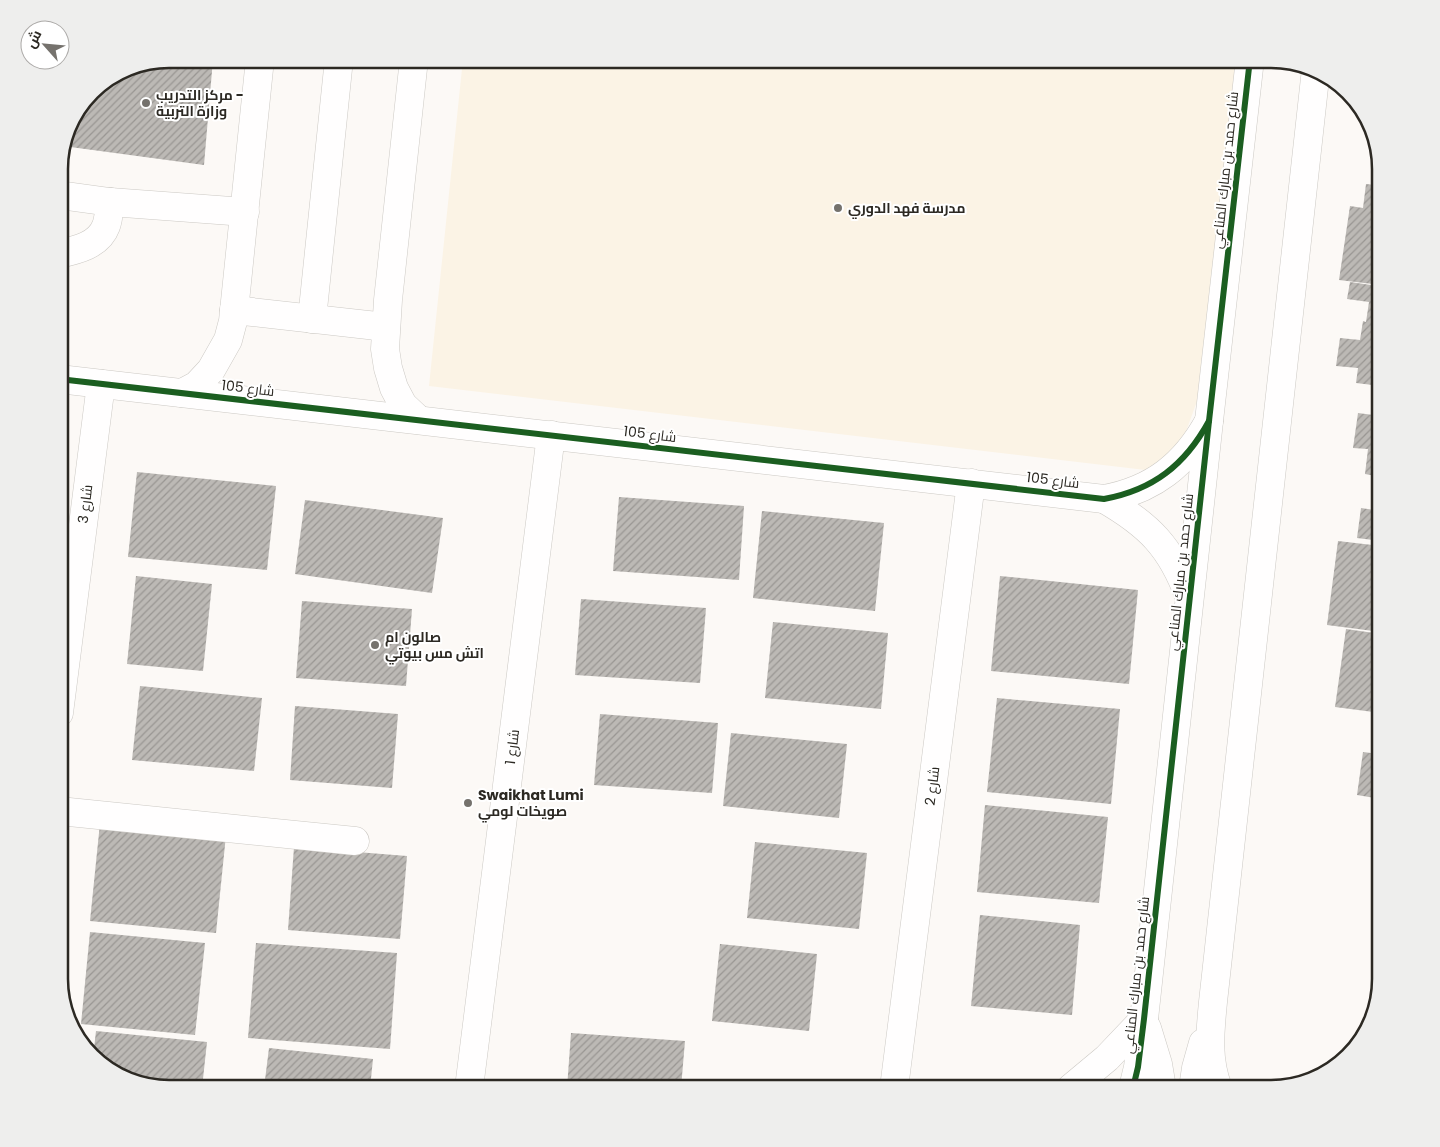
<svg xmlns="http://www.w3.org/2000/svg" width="1440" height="1147" font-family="Poppins,Cairo,sans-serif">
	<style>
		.built { fill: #fbf3e5 }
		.building { fill: url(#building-hatch) }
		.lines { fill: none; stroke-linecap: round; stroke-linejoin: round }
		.minor-casing { stroke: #ccc9c4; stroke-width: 29 }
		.minor { stroke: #fffefe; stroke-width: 28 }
		.cycleway-casing { stroke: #fff; stroke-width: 9 }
		.cycleway { stroke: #1b5e20; stroke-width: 6 }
		.poi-dot { fill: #75726d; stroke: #fff; stroke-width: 2 }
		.labels { text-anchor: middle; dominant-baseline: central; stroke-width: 4; stroke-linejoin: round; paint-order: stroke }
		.poi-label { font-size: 14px; font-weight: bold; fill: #2c2923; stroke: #fff; text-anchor: start }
		.street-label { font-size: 14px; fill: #2c2923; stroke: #fff }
		.rim { fill: none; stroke: #2c2923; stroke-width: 2.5 }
	</style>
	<defs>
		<pattern id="building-hatch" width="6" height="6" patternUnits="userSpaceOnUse" patternTransform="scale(1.25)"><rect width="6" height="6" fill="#bcb9b5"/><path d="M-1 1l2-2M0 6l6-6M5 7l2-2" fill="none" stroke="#999693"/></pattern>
	</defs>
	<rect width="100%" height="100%" fill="#fcf9f6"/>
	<polygon class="built" points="463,59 1243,59 1213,357 1171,473 429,386"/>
	<g class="building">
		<polygon points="169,59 213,59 204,165 63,146 70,120 96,86 127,67"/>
		<polygon points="1377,164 1380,164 1381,169 1381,285 1339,280 1350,206 1363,208 1366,184 1375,185"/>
		<polygon points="1350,282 1378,286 1376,302 1381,303 1381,386 1356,383 1358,368 1336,366 1340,338 1360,340 1363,321 1366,322 1369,302 1347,299"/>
		<polygon points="1358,413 1381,416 1381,477 1365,474 1368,449 1353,448"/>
		<polygon points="137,472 276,486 267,570 128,557"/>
		<polygon points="619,497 744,506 739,580 613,571"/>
		<polygon points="305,500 443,518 432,593 295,574"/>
		<polygon points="1361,508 1381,511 1381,541 1357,538"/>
		<polygon points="762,511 884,523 875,611 753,598"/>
		<polygon points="1338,541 1381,546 1381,632 1327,625"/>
		<polygon points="136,576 212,584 203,671 127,664"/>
		<polygon points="1000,576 1138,590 1129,684 991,671"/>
		<polygon points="581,599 706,608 700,683 575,675"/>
		<polygon points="302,601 412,609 406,686 296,678"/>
		<polygon points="773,622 888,633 881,709 765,698"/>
		<polygon points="1346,629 1381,634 1381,713 1335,707"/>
		<polygon points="140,686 262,698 254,771 132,760"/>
		<polygon points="997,698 1120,709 1111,804 987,792"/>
		<polygon points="295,706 398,714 392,788 290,780"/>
		<polygon points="600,714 718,723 712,793 594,785"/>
		<polygon points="731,733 847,744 839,818 723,806"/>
		<polygon points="1380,743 1381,743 1381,799 1357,795 1363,752 1379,754"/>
		<polygon points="985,805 1108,817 1099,903 977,892"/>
		<polygon points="100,823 226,835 216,933 90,921"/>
		<polygon points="755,842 867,853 859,929 747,918"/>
		<polygon points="294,847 407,856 400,939 288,930"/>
		<polygon points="1380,887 1381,887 1381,944 1374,944"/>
		<polygon points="980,915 1080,925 1072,1015 971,1006"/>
		<polygon points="90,932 205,943 195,1035 81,1024"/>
		<polygon points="256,943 397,953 390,1049 248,1038"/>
		<polygon points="720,944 817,954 809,1031 712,1021"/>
		<polygon points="96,1031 207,1042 202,1088 168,1088 133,1082 96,1061 93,1057"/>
		<polygon points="571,1033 685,1041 681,1088 567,1088"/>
		<polygon points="269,1048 373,1059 370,1088 264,1088"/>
	</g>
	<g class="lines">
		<g class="minor-casing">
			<g id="minor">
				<polyline points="414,59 388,300 385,349 388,368 394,388 403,405 419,420"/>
				<polyline points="59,195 110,202 245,212"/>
				<path d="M59 254C77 250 99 245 106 226 109 218 109 210 110 202"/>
				<polyline points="234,310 386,327"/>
				<polyline points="312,319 339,59"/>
				<path d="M59 379 1104 499C1153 490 1185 465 1209 421"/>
				<polyline points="182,393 197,385 211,370 228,340 233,321 260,59"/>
				<path d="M1104 499C1149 525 1171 547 1189 596"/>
				<polyline points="59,713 101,384"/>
				<polyline points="59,811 355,841"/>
				<polyline points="1147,1028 1158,1064 1162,1088"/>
				<polyline points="469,1088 551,435"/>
				<polyline points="894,1088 971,483"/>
				<polyline points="1071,1088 1107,1058 1144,1019"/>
				<polyline points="1133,1088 1138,1067 1144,1019 1209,421 1250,59"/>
				<polyline points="1193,1088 1196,1068 1203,1043"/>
				<path d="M1218 1088C1207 1059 1210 1033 1213 1002L1316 69"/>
			</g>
		</g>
		<use href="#minor" class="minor"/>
		<g class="cycleway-casing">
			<g id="cycleway">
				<path d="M59 379 1104 499C1153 490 1185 465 1209 421"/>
				<polyline points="1133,1088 1138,1067 1144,1019 1209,421 1250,59"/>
			</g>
		</g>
		<use href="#cycleway" class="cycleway"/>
	</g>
	<g class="poi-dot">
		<circle cx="146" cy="103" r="5"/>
		<circle cx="838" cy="208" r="5"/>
		<circle cx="375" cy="645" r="5"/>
		<circle cx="468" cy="803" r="5"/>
	</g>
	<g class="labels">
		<g class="poi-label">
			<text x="156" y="95">مركز التدريب -<tspan x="156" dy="16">وزارة التربية</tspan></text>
			<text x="848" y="208">مدرسة فهد الدوري</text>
			<text x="385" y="637">صالون ام<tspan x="385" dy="16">اتش مس بيوتي</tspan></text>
			<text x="478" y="795">Swaikhat Lumi<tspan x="478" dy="16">صويخات لومي</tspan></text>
		</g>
		<g class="street-label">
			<text transform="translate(1225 170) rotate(-84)">شارع حمد بن مبارك المناعي</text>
			<text transform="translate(248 388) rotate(7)">شارع 105</text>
			<text transform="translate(650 434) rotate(7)">شارع 105</text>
			<text transform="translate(1053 480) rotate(7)">شارع 105</text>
			<text transform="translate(85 504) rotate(-83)">شارع 3</text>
			<text transform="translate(1180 572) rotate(-84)">شارع حمد بن مبارك المناعي</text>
			<text transform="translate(512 747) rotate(-83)">شارع 1</text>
			<text transform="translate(932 786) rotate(-83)">شارع 2</text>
			<text transform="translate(1136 975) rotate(-84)">شارع حمد بن مبارك المناعي</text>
		</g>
	</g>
	<path d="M0 0H1440V1147H0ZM169 68H1271A101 101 0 0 1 1372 169V979A101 101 0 0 1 1271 1080H169A101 101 0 0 1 68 979V169A101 101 0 0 1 169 68Z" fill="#eeeeed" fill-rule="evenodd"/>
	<path class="rim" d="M169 68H1271A101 101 0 0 1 1372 169V979A101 101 0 0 1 1271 1080H169A101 101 0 0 1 68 979V169A101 101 0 0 1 169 68Z"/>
	<g transform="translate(45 45) rotate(297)"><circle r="24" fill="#ffffff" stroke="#aba9a7"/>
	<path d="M0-4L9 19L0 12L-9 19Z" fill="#75726d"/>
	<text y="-8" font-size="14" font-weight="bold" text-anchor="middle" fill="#2c2923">ش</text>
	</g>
</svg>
